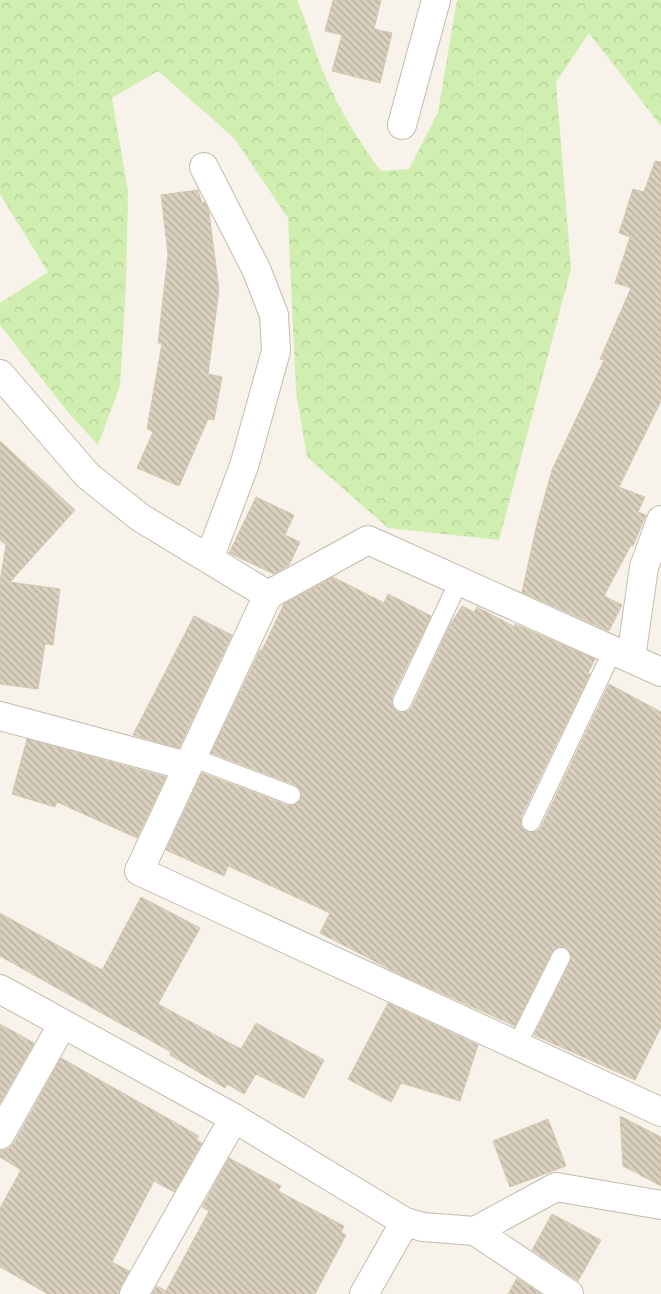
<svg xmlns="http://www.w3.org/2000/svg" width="661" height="1294" font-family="Signika,sans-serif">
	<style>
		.forest { fill: url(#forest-crowns) }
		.building { fill: url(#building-back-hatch); stroke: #d5c8b1 }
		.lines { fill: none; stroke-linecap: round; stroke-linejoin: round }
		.service-casing { stroke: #c3bcac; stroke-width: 20 }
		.minor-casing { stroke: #c3bcac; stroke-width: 30 }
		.tertiary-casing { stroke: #c3bcac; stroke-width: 30 }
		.service { stroke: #fff; stroke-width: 18 }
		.minor { stroke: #fff; stroke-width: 28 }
		.tertiary { stroke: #fff; stroke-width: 28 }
	</style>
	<defs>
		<pattern id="forest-crowns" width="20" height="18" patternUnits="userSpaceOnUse" patternTransform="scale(1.25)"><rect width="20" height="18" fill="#d0eeb0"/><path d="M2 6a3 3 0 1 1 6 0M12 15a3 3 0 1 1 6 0" fill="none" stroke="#b4cd98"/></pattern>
		<pattern id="building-back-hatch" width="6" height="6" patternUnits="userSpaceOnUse" patternTransform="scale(1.25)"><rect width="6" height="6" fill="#dad0bf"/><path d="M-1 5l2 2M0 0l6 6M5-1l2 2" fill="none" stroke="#b3ab9c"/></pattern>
	</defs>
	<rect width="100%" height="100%" fill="#f7f3eb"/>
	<path class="forest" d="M0 0H297C308 25 314 51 325 76 339 109 359 142 381 171L409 169 438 112 457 0H661V126L589 33 556 82 571 269 499 540 388 528 307 457 296 392 288 218 234 138 158 71 112 98 128 192 126 285 120 386 98 445 66 410 0 325V303L48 272 0 194Z"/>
	<g class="building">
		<polygon points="333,0 381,0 374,29 392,33 380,83 332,71 342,35 325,31"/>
		<polygon points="655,161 661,162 661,401 619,487 645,497 638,512 646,515 633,546 631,545 604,596 622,605 609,631 522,592 537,524 552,470 604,360 600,359 631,288 615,283 630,237 619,233 633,189 644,192"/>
		<polygon points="198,190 202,203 205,202 209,212 219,290 208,374 222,377 214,420 208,419 179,486 137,468 153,432 147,429 162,343 158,343 168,254 161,195"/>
		<polygon points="0,441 75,510 10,582 60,589 53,645 45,644 38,689 0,684 0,581 6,545 0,540"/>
		<polygon points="256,497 294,515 285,535 300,542 289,565 274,574 229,553"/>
		<polygon points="333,577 384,603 388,594 431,616 392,697 393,708 398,712 408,711 412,707 450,625 462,606 474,612 477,607 515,627 515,624 595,659 588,673 590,674 521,817 522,828 527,832 537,831 541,827 609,684 661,712 661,1027 635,1080 534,1035 570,962 570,952 565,947 556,948 552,952 515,1026 401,975 320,933 330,913 228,866 224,876 166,850 202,773 287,805 293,805 301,799 301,793 295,785 211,753 260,650 262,650 284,604"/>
		<polygon points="194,616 232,635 179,748 133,735"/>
		<polygon points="27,739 166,777 137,838 57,802 55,807 12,794"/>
		<polygon points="141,897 200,928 158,1004 241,1049 256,1023 324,1060 304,1098 256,1074 244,1094 227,1084 225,1088 170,1055 171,1052 0,956 0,913 102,970"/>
		<polygon points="388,1003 478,1045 460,1101 401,1083 391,1102 348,1079"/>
		<polygon points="0,1024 34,1043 0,1103"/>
		<polygon points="61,1058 199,1136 196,1140 202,1143 174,1192 154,1181 112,1262 129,1271 118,1294 48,1294 0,1267 0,1208 21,1170 0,1157 0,1151 8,1149 14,1143"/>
		<polygon points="620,1116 661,1137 661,1186 623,1166"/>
		<polygon points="548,1119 566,1166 510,1187 493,1141"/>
		<polygon points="229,1158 281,1186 278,1191 344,1226 341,1232 346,1235 315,1294 152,1294 157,1286 166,1291 209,1211 202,1207"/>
		<polygon points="552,1214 601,1240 578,1281 532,1250"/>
		<polygon points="517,1278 541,1294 508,1294"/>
	</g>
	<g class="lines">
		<g class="service-casing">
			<g id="service">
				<polyline points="402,702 459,581"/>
				<polyline points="191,757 291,795"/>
				<polyline points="531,822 613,650"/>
				<polyline points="517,1045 561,957"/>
			</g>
		</g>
		<g class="minor-casing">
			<g id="minor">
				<polyline points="402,125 436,0"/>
				<polyline points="204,167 257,271 274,315 276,351 244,466 209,559"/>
				<polyline points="0,374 88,476 141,518 268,595"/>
				<polyline points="631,658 644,567 661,520"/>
				<polyline points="661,672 368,540 268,595 139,871 661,1112"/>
				<polyline points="0,716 187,766"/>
				<polyline points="0,1135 62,1025"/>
				<polyline points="405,1222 423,1227 475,1231 569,1294"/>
				<polyline points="475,1231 556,1187 661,1205"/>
				<polyline points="134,1294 234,1118"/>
			</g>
		</g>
		<g class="tertiary-casing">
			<polyline id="tertiary" points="0,989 234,1118 405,1222 364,1294"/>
		</g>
		<use href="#service" class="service"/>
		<use href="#minor" class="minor"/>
		<use href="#tertiary" class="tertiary"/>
	</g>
</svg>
